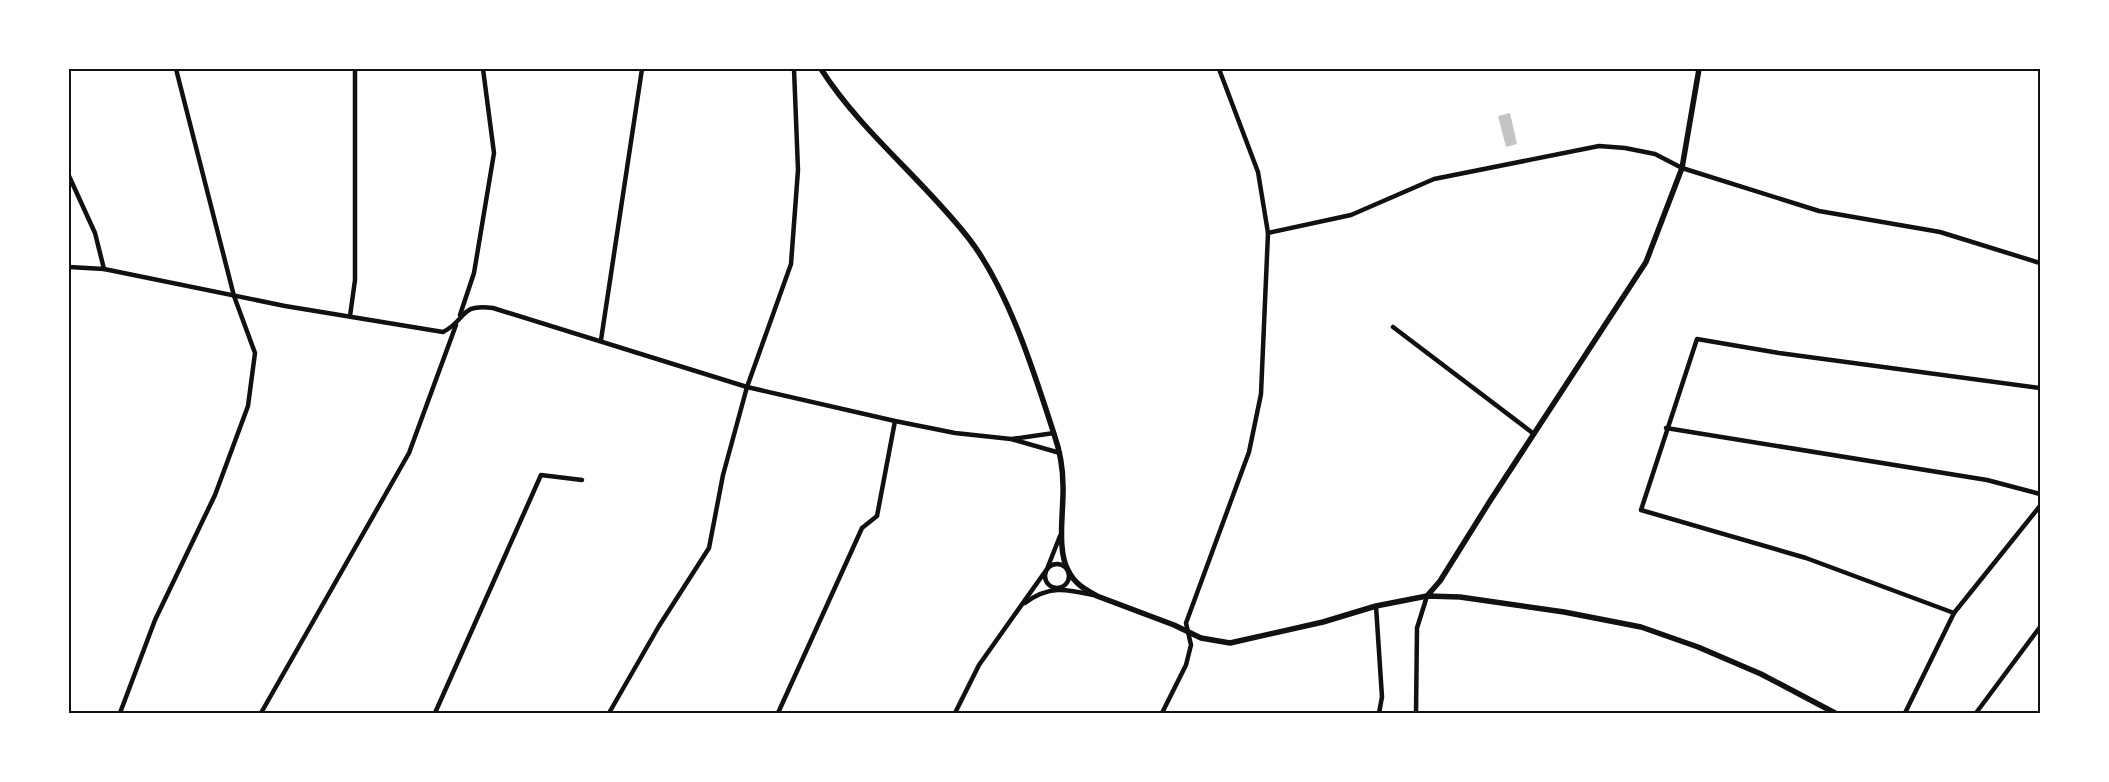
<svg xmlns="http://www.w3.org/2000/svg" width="2109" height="782" font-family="'Source Sans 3',sans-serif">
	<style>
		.building { fill: #c4c4c4 }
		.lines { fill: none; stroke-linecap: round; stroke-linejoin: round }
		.minor { stroke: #111; stroke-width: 4.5 }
		.tertiary { stroke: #111; stroke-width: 5.5 }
		.neatline { fill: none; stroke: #111; stroke-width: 2 }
	</style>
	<rect width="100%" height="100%" fill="#fff"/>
	<polygon class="building" points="1510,113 1517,144 1506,147 1498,116"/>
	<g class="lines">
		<g class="minor">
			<polyline points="69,176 95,233 104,269"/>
			<polyline points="1268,233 1351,215 1434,179 1599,146 1625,148 1655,154 1682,168 1819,211 1940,232 2040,263"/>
			<path d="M69 267 104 269 285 306 443 332C467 320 459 303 493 308L747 387 895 421 955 433 1011 439 1060 453"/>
			<polyline points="460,315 474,273 494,153 483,69"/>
			<polyline points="350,316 355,280 355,69"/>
			<polyline points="1393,327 1534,434"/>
			<polyline points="601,340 642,69"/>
			<polyline points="1666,428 1987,480 2040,494"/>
			<polyline points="1012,439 1054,433"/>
			<circle cx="1057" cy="576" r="12"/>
			<path d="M1025 603C1049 585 1066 589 1093 595"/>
			<polyline points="1376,606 1382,697 1379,713"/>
			<polyline points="1954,613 1806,558 1641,510 1697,339 1779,353 2040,388"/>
			<polyline points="120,713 155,620 215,495 248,406 255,353 234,296 176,69"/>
			<polyline points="261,713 409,453 456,325"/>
			<polyline points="435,713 541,475 582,480"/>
			<polyline points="609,713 659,626 709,548 723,475 747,387 791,264 798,170 794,69"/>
			<polyline points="778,713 862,528 877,516 895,421"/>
			<polyline points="955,713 979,665 1047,569 1060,536"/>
			<polyline points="1162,713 1186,665 1191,645 1186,623 1249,452 1261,394 1268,233 1258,172 1219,69"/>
			<polyline points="1416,713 1417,628 1427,596"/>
			<polyline points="1905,713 1954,613 2040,506"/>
			<polyline points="1976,713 2040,627"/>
		</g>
		<g class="tertiary">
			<path d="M821 69C862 133 924 180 970 240 1009 292 1034 372 1054 434 1060 451 1063 468 1063 486 1064 510 1056 551 1069 572 1075 584 1086 590 1097 596L1174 625 1201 638 1230 643 1323 622 1376 606 1427 596 1460 597 1564 612 1641 627 1698 647 1761 674 1835 713"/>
			<polyline points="1427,596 1440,581 1490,501 1646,262 1682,168 1699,69"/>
		</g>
	</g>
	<rect width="2109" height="782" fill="none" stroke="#ffffff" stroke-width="140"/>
	<rect x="70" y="70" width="1969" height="642" class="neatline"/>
</svg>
